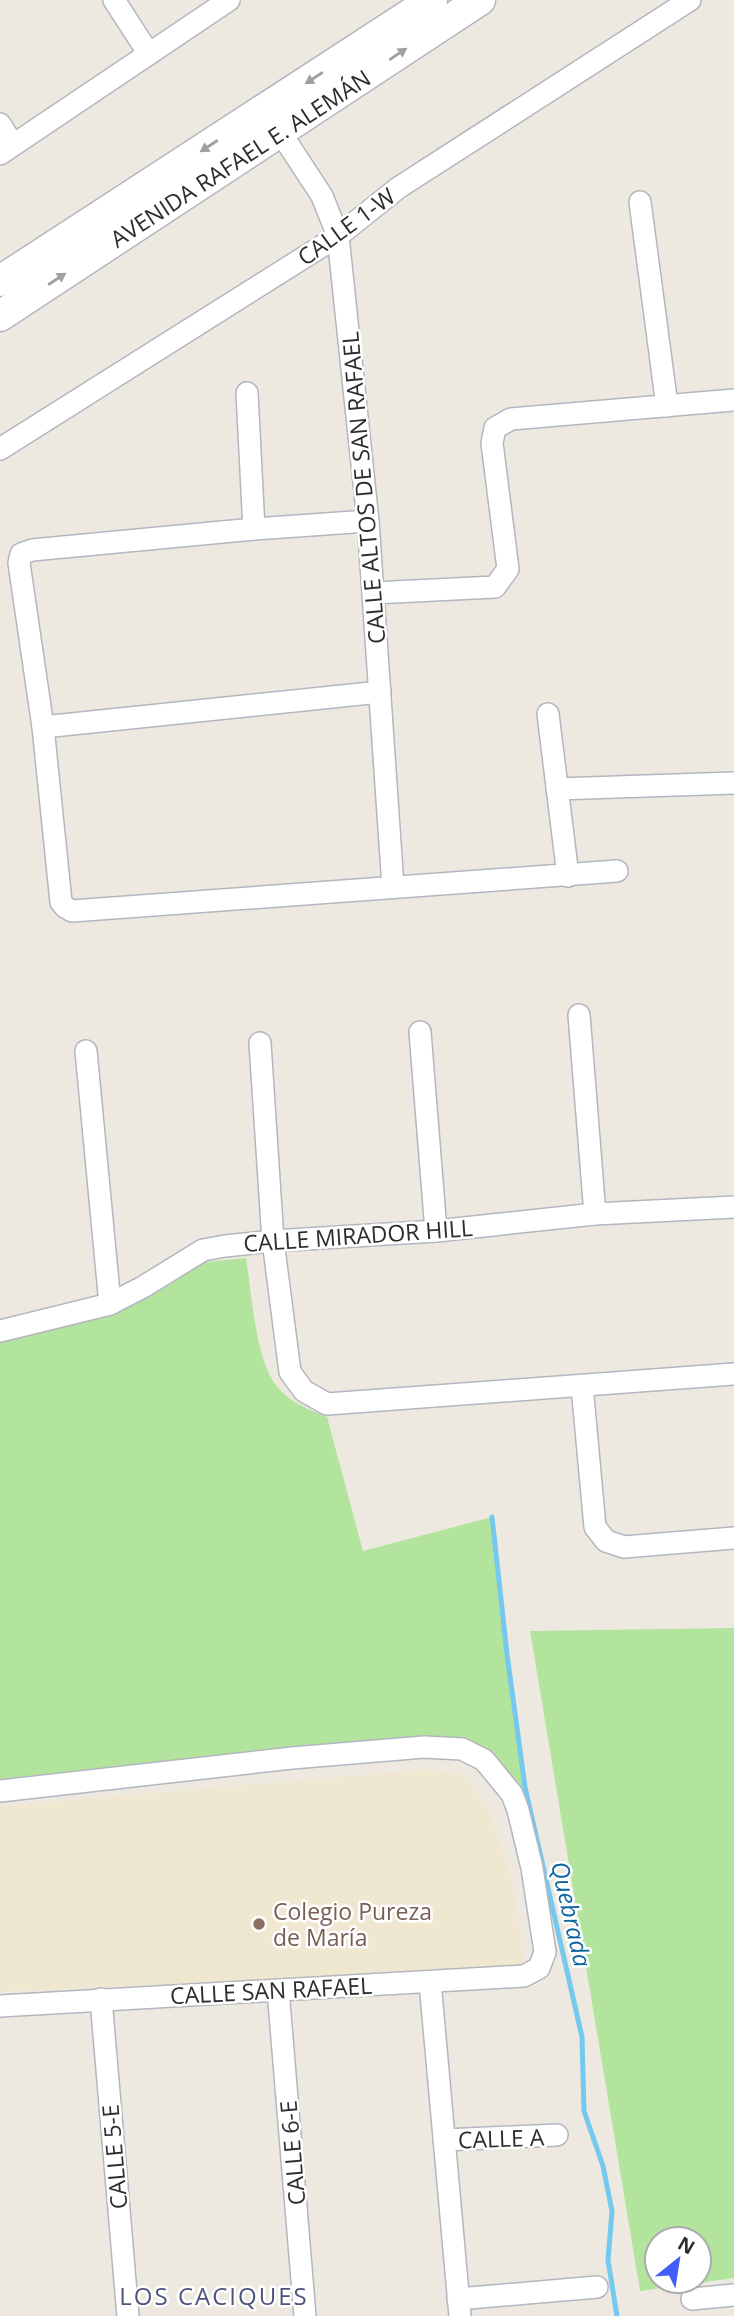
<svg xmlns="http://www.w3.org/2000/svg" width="734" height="2316" font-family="'Open Sans',sans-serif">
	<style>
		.education { fill: #efe7d0 }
		.green { fill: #b2e49e; fill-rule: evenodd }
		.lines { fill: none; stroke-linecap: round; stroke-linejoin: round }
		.stream { stroke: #75c9ee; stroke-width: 5 }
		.minor-casing { stroke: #b3b6c0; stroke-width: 24 }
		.secondary-casing { stroke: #b3b6c0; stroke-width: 33 }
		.minor { stroke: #fff; stroke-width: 21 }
		.secondary { stroke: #fff; stroke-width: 30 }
		.oneway { fill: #a0a0a0 }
		.education-dot { fill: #8d6e63; stroke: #fff; stroke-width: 2.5 }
		.labels { text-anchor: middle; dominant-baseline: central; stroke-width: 5; stroke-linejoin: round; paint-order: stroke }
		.street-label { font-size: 23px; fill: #2d2d2d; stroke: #fff }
		.education-label { font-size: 23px; fill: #785e54; stroke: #fff; text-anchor: start }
		.water-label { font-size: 24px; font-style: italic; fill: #0f67a0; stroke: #fff }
		.neighbourhood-label { font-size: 24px; letter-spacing: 2px; fill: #4d547e; stroke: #fff }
	</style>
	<rect width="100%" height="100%" fill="#eee9e0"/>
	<polygon class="education" points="430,1769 462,1775 474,1786 492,1818 512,1879 525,1968 0,1992 0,1806"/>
	<g class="green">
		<path d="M246 1258C252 1294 255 1364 280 1390 292 1403 310 1410 327 1417L363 1551 492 1517 525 1787 512 1794 462 1749 0 1791V1338L186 1264Z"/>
		<path d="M734 1628V2278L640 2291 530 1631ZM699 2239V2281H657V2239Z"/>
	</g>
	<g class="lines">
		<polyline class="stream" points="492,1517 507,1654 525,1787 582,2037 584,2111 603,2166 612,2211 608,2260 617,2316"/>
		<g class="minor-casing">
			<g id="minor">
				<polyline points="114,0 149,54"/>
				<polyline points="273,121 322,196 338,236 368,521 393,887"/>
				<polyline points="0,124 13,145"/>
				<polyline points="0,154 229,0"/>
				<polyline points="640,202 667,406"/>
				<polyline points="247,393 254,529"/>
				<polyline points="0,449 338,236 398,188 690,0"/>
				<polyline points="368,521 254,529 32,550 21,554 19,563 43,727 61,902 65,907 72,911 617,871"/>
				<polyline points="373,593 495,587 508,569 492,443 495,428 511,419 734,400"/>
				<polyline points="548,714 568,876"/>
				<polyline points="43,727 380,692"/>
				<polyline points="557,789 734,783"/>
				<polyline points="579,1015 595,1214"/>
				<polyline points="420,1032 436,1231"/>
				<polyline points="260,1043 273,1241 290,1372 304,1391 327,1404 734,1374"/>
				<polyline points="86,1051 110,1304"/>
				<polyline points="0,1331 110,1304 143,1287 203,1250 225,1246 273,1241 436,1231 595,1214 734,1207"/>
				<polyline points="582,1386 595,1527 606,1541 624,1547 734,1538"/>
				<polyline points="0,1791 292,1758 424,1747 462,1749 484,1760 512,1794 518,1810 532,1868 545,1952 539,1968 524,1976 0,2006"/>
				<polyline points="430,1982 460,2316"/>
				<polyline points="278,1990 305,2316"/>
				<polyline points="101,1999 128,2316"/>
				<polyline points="444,2140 557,2135"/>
				<polyline points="458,2299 597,2287"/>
				<polyline points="692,2299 734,2295"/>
			</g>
		</g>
		<g class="secondary-casing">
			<g id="secondary">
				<polyline points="0,281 432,0"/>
				<polyline points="0,316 480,0"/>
			</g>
		</g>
		<use href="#minor" class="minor"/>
		<use href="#secondary" class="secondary"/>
	</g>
	<defs><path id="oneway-solid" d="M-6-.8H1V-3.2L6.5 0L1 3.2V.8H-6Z" transform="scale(1.75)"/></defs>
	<g class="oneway">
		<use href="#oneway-solid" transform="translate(398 54) rotate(-34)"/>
		<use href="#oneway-solid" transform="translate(314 78) rotate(147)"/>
		<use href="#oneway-solid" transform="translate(209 146) rotate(147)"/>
		<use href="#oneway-solid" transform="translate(57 279) rotate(-33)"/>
	</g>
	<circle class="education-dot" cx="259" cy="1924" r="7"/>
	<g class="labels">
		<g class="street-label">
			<text transform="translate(240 158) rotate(-33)">AVENIDA RAFAEL E. ALEMÁN</text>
			<text transform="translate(346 226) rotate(-36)">CALLE 1-W</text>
			<text transform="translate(363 488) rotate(-95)">CALLE ALTOS DE SAN RAFAEL</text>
			<text transform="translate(358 1235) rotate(-4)">CALLE MIRADOR HILL</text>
			<text transform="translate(271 1990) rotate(-3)">CALLE SAN RAFAEL</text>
			<text transform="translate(501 2138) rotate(-2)">CALLE A</text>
			<text transform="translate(292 2153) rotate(-95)">CALLE 6-E</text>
			<text transform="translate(114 2157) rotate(-95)">CALLE 5-E</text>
		</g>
		<g class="education-label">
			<text x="273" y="1911">Colegio Pureza<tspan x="273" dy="26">de María</tspan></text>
		</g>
		<g class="water-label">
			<text transform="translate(572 1914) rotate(77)">Quebrada</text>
		</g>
		<g class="neighbourhood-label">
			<text x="214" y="2295">LOS CACIQUES</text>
		</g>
	</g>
	<g transform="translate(678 2260) rotate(30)"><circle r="33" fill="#ffffff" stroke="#ababab" stroke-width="2"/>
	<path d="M0-5L12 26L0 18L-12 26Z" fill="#435df9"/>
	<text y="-10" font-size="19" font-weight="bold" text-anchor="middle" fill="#2d2d2d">N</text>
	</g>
</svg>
